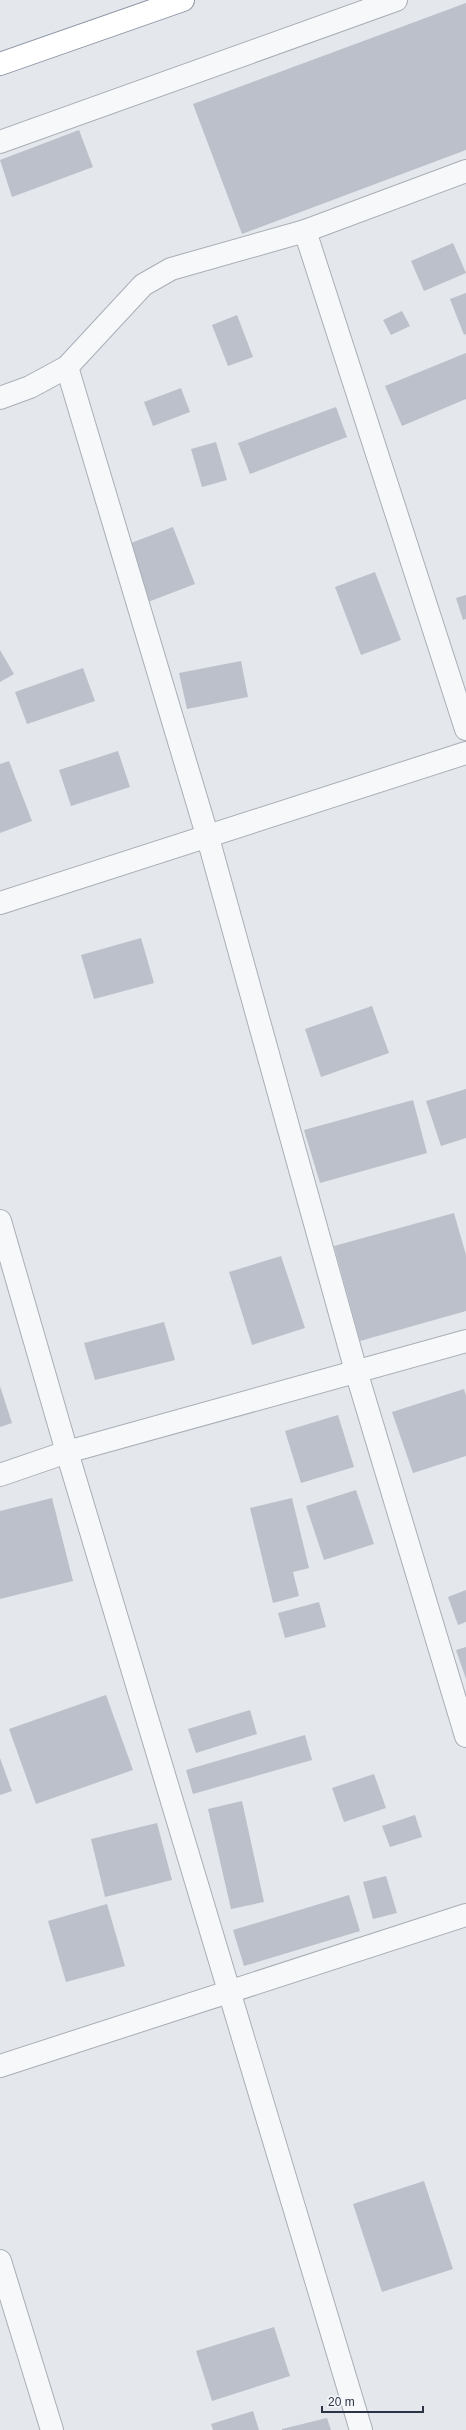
<svg xmlns="http://www.w3.org/2000/svg" width="466" height="2430" font-family="Arial,sans-serif">
	<style>
		.building { fill: #bbc0ca }
		.lines { fill: none; stroke-linecap: round; stroke-linejoin: round }
		.minor-casing { stroke: #a9aeb7; stroke-width: 24 }
		.trunk-casing { stroke: #8b94a3; stroke-width: 24 }
		.minor { stroke: #f7f8fa; stroke-width: 22 }
		.trunk { stroke: #fff; stroke-width: 22 }
	</style>
	<rect width="100%" height="100%" fill="#e4e7ec"/>
	<g class="building">
		<polygon points="466,3 466,150 242,234 193,104"/>
		<polygon points="79,130 93,167 12,197 0,160"/>
		<polygon points="453,243 466,273 424,291 411,261"/>
		<polygon points="466,293 466,334 464,335 450,299"/>
		<polygon points="402,311 410,326 391,335 383,320"/>
		<polygon points="237,315 253,357 228,366 212,325"/>
		<polygon points="466,353 466,399 402,426 385,386"/>
		<polygon points="181,388 190,412 153,426 144,402"/>
		<polygon points="336,407 347,437 250,474 238,443"/>
		<polygon points="216,442 227,480 202,487 191,449"/>
		<polygon points="173,527 195,584 148,602 126,545"/>
		<polygon points="375,572 401,640 361,655 335,587"/>
		<polygon points="466,595 466,619 463,620 456,598"/>
		<polygon points="0,650 14,674 0,682"/>
		<polygon points="241,661 248,697 187,709 179,673"/>
		<polygon points="83,668 95,701 27,724 15,692"/>
		<polygon points="118,751 130,787 71,806 59,770"/>
		<polygon points="9,761 32,821 0,833 0,764"/>
		<polygon points="141,938 154,983 94,999 81,955"/>
		<polygon points="372,1006 389,1053 321,1077 305,1029"/>
		<polygon points="466,1089 466,1138 441,1146 426,1101"/>
		<polygon points="413,1100 427,1153 320,1183 304,1130"/>
		<polygon points="454,1213 466,1255 466,1311 360,1341 334,1246"/>
		<polygon points="281,1256 305,1328 252,1345 229,1272"/>
		<polygon points="164,1322 175,1360 95,1380 84,1343"/>
		<polygon points="0,1386 12,1423 0,1427"/>
		<polygon points="464,1389 466,1396 466,1456 413,1473 392,1412"/>
		<polygon points="338,1415 354,1467 301,1483 285,1431"/>
		<polygon points="356,1490 374,1544 324,1560 306,1506"/>
		<polygon points="52,1498 73,1581 0,1599 0,1511"/>
		<polygon points="292,1498 309,1568 293,1572 299,1596 273,1603 250,1508"/>
		<polygon points="466,1590 466,1622 458,1625 448,1597"/>
		<polygon points="319,1602 326,1627 285,1638 278,1613"/>
		<polygon points="466,1647 466,1679 456,1650"/>
		<polygon points="106,1695 133,1770 36,1804 9,1729"/>
		<polygon points="250,1710 257,1734 196,1753 188,1729"/>
		<polygon points="305,1735 312,1760 193,1794 186,1770"/>
		<polygon points="0,1758 12,1791 0,1795"/>
		<polygon points="374,1774 386,1808 344,1822 332,1788"/>
		<polygon points="242,1801 264,1902 231,1909 208,1809"/>
		<polygon points="415,1815 422,1837 390,1847 382,1826"/>
		<polygon points="157,1823 172,1880 105,1897 91,1839"/>
		<polygon points="386,1876 397,1913 373,1919 363,1882"/>
		<polygon points="349,1895 360,1931 244,1966 233,1930"/>
		<polygon points="107,1904 125,1966 66,1982 48,1921"/>
		<polygon points="424,2181 453,2269 382,2292 353,2204"/>
		<polygon points="274,2327 290,2376 212,2401 196,2351"/>
		<polygon points="253,2411 259,2430 213,2430 211,2424"/>
		<polygon points="327,2418 331,2430 282,2430 282,2429"/>
	</g>
	<g class="lines">
		<g class="minor-casing">
			<g id="minor">
				<polyline points="0,142 396,0"/>
				<polyline points="305,231 466,729"/>
				<polyline points="67,367 208,838 356,1371 466,1736"/>
				<polyline points="0,398 30,387 67,367 143,285 171,269 305,231 466,171"/>
				<polyline points="0,903 466,753"/>
				<polyline points="0,1221 67,1452 361,2430"/>
				<polyline points="0,1475 67,1452 466,1341"/>
				<polyline points="0,2066 466,1915"/>
				<polyline points="0,2261 52,2430"/>
			</g>
		</g>
		<g class="trunk-casing">
			<polyline id="trunk" points="0,64 183,0"/>
		</g>
		<use href="#minor" class="minor"/>
		<use href="#trunk" class="trunk"/>
	</g>
	<path d="M322 2406v6h101v-6" fill="none" stroke="#2b3445" stroke-width="2"/>
	<text x="328" y="2406" font-size="12" fill="#2b3445" stroke="#f4f6f9" stroke-width="3" paint-order="stroke">20 m</text>
</svg>
